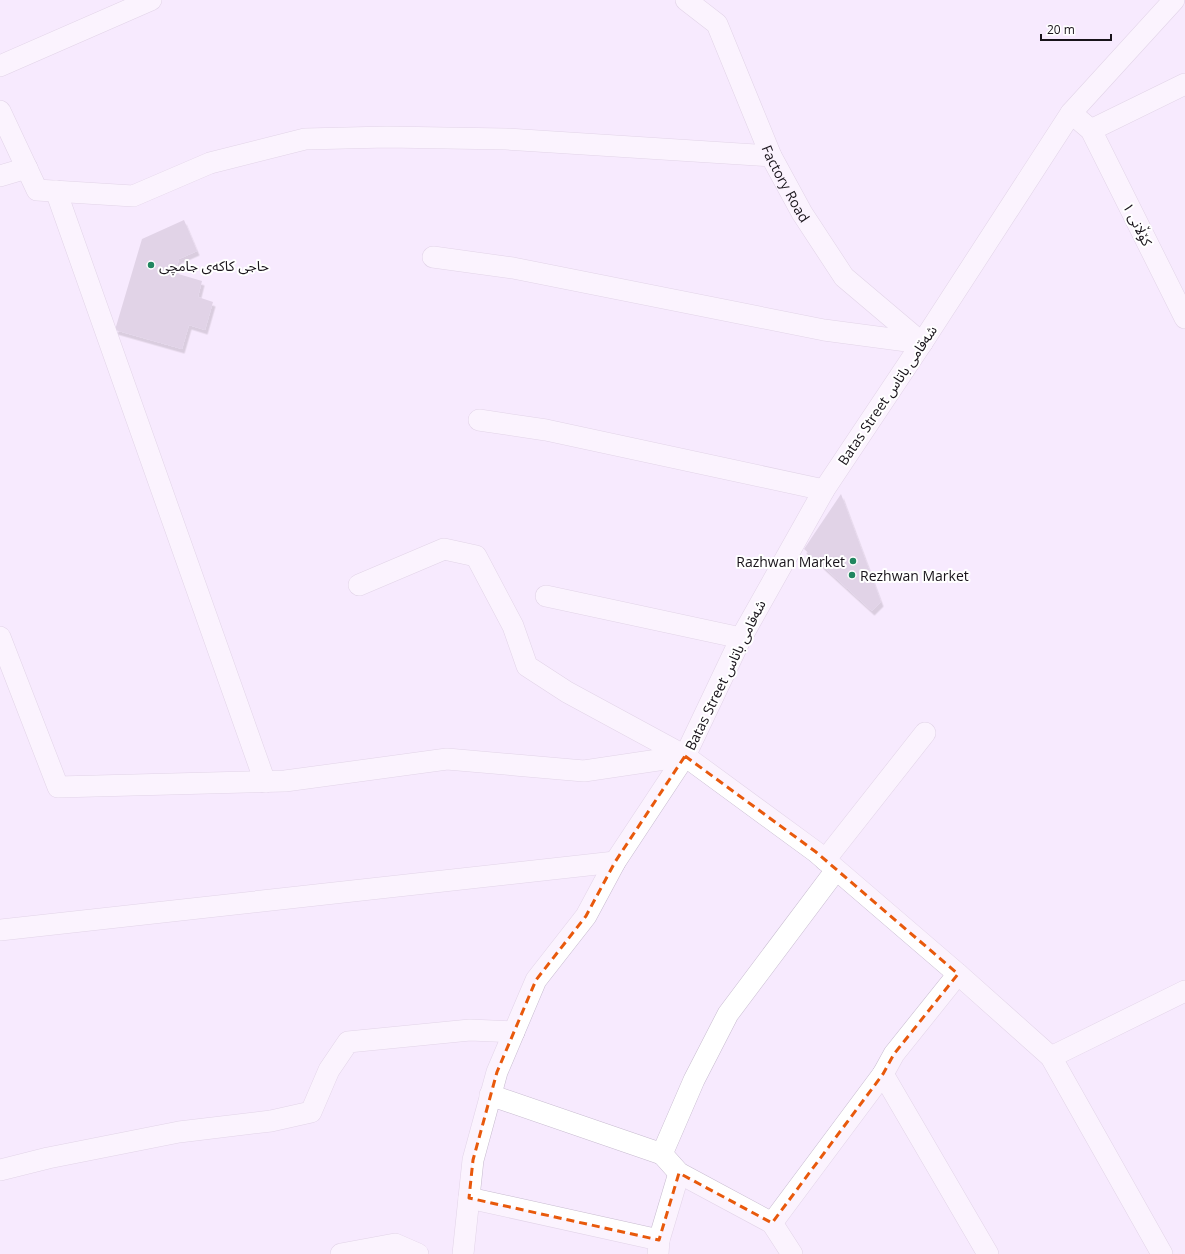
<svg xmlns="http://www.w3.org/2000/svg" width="1185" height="1254" font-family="'Open Sans','Noto Sans Arabic',sans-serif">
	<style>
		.building { fill: #c5b9cd; filter: url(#shadow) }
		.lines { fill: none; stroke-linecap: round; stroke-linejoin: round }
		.street-casing { stroke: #c7bbcf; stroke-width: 22 }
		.street { stroke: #fff; stroke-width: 21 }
		.marked { fill: none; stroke: #e8590c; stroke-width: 3; stroke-dasharray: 8 5; stroke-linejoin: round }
		.poi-dot { fill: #218660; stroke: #fff; stroke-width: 1.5 }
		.labels { text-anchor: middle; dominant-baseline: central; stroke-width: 4; stroke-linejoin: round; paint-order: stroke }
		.street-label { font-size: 14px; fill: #18131a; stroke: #fff }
		.poi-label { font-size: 14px; fill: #18131a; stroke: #fff; text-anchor: start }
	</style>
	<defs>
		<filter id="shadow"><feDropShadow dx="2.5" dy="4.5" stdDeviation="0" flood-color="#0004"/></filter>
	</defs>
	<rect width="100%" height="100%" fill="#f7eafe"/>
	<g class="building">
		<polygon points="184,220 197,251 179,259 175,273 202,281 198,297 213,302 205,330 189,325 182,349 115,330 142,239"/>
		<polygon points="841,494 881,602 872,611 804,549"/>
	</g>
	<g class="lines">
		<g class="street-casing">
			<g id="street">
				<path id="s1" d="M686 0 717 24 771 156 802 213 844 277 922 343"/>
				<polyline points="0,66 151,0"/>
				<polyline points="0,111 37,190 133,196 210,163 305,139 387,137 506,139 771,156"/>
				<polyline points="1071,113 1091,130 1185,318"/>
				<polyline points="1091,130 1185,84"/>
				<polyline points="0,176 27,168"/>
				<polyline points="56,191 265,782"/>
				<polyline points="433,257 513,268 824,330 922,343"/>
				<polyline points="479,420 546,430 824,490"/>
				<polyline points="359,585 444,549 476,556 513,626 527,666 567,692 685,756 816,852 958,974 1051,1057 1162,1254"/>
				<polyline points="546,596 741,638"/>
				<polyline points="0,637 58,787 285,781 447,759 584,771 685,756"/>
				<polyline points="825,860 925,733"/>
				<polyline points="0,930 615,862"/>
				<polyline points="1051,1057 1185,991"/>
				<polyline points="883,1074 894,1054 958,974"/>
				<polyline points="490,1095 662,1154 694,1080 728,1014 836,870"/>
				<polyline points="662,1154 679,1173 772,1223 792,1254"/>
				<polyline points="0,1170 48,1158 179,1132 271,1121 311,1112 329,1070 348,1042 470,1030 514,1032"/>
				<polyline points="469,1198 659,1240 658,1254"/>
				<polyline points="772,1223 883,1074 988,1254"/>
				<polyline points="659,1240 679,1173"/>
				<polyline points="341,1254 395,1244 418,1254"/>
				<polyline points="463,1254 473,1160 497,1072 536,980 586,916 615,862 685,756 741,638 824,490 922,343 1071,113 1174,0"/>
			</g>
		</g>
		<use href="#street" class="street"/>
	</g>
	<path d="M0 0H1185V1254H0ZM685 756 816 852 958 974 894 1054 883 1074 772 1223 679 1173 659 1240 469 1198 473 1160 497 1072 536 980 586 916 615 862Z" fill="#f7eafe" fill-opacity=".55" fill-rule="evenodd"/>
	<path class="marked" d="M685 756 816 852 958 974 894 1054 883 1074 772 1223 679 1173 659 1240 469 1198 473 1160 497 1072 536 980 586 916 615 862Z"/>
	<g class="poi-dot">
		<circle cx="151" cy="265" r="4"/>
		<circle cx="853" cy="561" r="4"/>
		<circle cx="852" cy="575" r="4"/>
	</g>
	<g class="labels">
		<g class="street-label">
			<text stroke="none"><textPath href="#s1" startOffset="213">Factory Road</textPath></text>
			<text transform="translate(1138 224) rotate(63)">کۆڵانی ١</text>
			<text transform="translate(887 395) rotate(-56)">Batas Street شەقامی باتاس</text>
			<text transform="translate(725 675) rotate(-64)">Batas Street شەقامی باتاس</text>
		</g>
		<g class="poi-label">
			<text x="159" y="265">حاجی کاکەی جامچی</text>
			<text x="845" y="561" text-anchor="end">Razhwan Market</text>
			<text x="860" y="575">Rezhwan Market</text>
		</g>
	</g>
	<path d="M1041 34v6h70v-6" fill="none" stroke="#18131a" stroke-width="2"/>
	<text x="1047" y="34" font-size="12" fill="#18131a" stroke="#ffffff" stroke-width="3" paint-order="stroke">20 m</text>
</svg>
